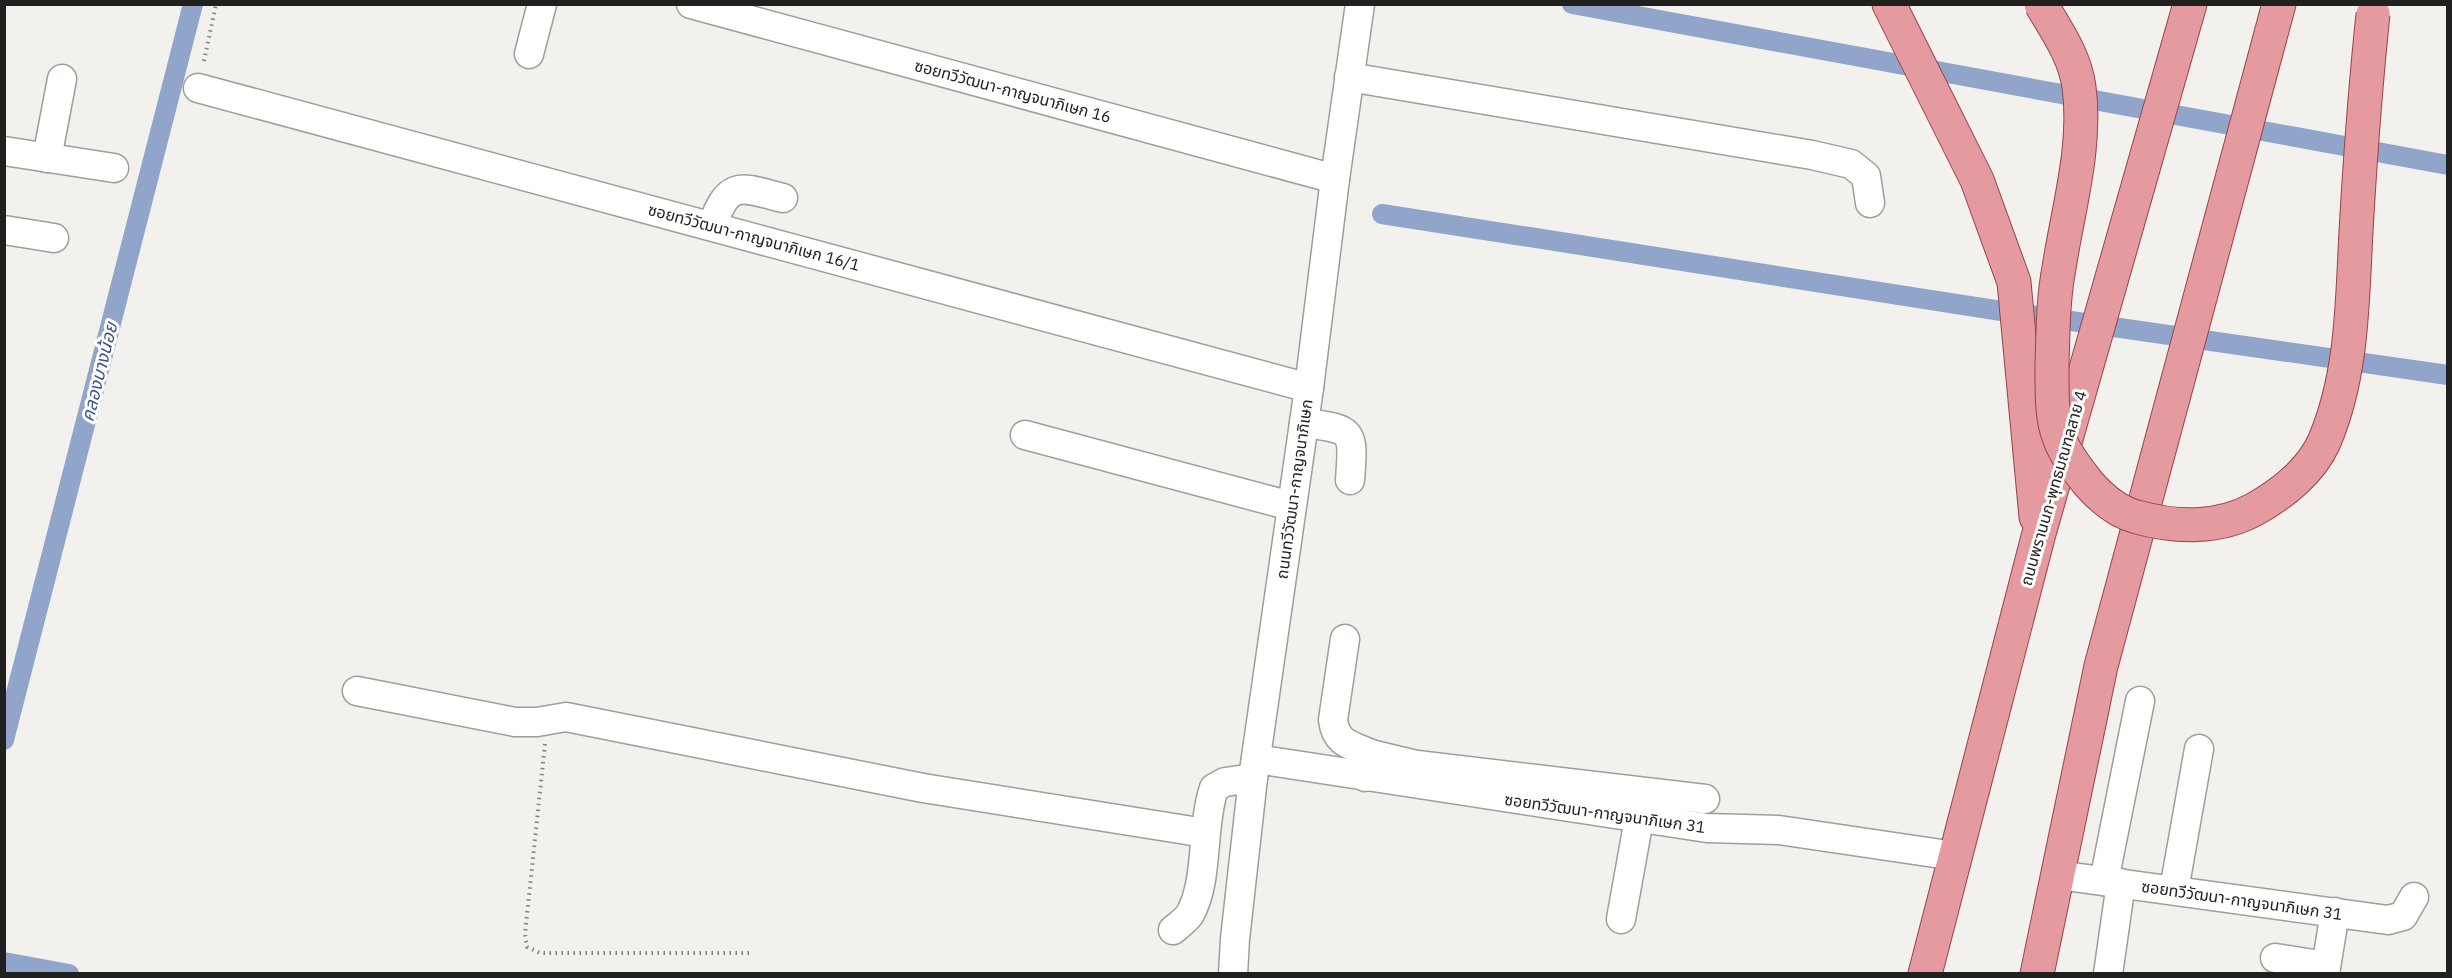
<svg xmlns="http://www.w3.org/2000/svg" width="2452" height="978" font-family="'IBM Plex Sans','Noto Sans Thai',sans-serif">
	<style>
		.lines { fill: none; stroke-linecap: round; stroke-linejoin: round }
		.canal { stroke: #91a5ca; stroke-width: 20 }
		.minor-casing { stroke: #a09e9a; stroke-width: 31 }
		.major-casing { stroke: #95444a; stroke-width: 35 }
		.path { stroke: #82817e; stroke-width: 4; stroke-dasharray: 1.5 4.5; stroke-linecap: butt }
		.minor { stroke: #fff; stroke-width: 28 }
		.major { stroke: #e59aa0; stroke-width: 33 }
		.major-bridge-casing { stroke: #95444a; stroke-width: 35; stroke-linecap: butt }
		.major-bridge { stroke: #e59aa0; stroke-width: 33 }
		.labels { text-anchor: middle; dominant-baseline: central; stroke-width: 6; stroke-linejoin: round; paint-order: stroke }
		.street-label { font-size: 16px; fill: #20201e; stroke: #fffefe }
		.water-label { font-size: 18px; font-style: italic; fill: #3a5386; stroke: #fffefe }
	</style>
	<rect width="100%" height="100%" fill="#f3f1ed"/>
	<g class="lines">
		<g class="canal">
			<polyline points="1572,4 2448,165"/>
			<polyline points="1382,214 1995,310 2448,375"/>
			<polyline points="4,740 193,4"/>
			<polyline points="4,962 69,974"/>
		</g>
		<g class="minor-casing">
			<g id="minor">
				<polyline points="691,4 1335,179"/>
				<polyline points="529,54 542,4"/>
				<polyline points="1349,77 1812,155 1851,164 1866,176 1870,203"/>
				<polyline points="198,88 1309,388"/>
				<polyline points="4,151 114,168"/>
				<polyline points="47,158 62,79"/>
				<path d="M712 226C729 179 740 187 783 198"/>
				<polyline points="4,230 54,238"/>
				<path d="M1304 423C1354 429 1354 430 1350 480"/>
				<polyline points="1025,435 1291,506"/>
				<path d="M1345 639 1333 720C1336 744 1351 745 1371 754"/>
				<polyline points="357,691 515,722 537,722 566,717 923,788 1205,833"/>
				<polyline points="1256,759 1707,828 1779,830 1955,856"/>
				<polyline points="1365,777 1371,754 1417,765 1705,799"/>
				<polyline points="2058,875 2388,920 2403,916 2414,897"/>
				<polyline points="2104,881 2140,701"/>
				<polyline points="2174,890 2199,749"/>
				<polyline points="1621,919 1639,819"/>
				<path d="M1173 930C1179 925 1186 920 1190 914 1209 880 1201 826 1214 788L1225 782 1253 778"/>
				<polyline points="2275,958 2326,966"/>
				<polyline points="1233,974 1235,939 1253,778 1309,388 1335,179 1360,4"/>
				<polyline points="2108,974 2121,883"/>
				<polyline points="2325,974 2335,912"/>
			</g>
		</g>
		<g class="major-casing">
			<g id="major">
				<polyline points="1889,4 1977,180 2014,282 2036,517"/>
				<polyline points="1925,974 2038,537 2190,4"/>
				<polyline points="2037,974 2101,666 2279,4"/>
			</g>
		</g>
		<g class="path">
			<polyline points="204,61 216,4"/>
			<polyline points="545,744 525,934 527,947 540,953 750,953"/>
		</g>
		<use href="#minor" class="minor"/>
		<use href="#major" class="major"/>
		<g class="major-bridge-casing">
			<path id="major-bridge" d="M2041 4C2056 30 2075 56 2079 87 2087 147 2068 209 2059 268 2053 299 2053 333 2052 365 2052 386 2051 418 2059 437 2064 453 2078 470 2088 483 2102 499 2117 512 2137 517 2176 528 2219 529 2255 509 2282 494 2311 471 2324 442 2355 370 2352 290 2357 214 2361 147 2366 81 2373 14"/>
		</g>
		<use href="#major-bridge" class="major-bridge"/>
	</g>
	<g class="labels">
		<g class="street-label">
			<text transform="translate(1013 91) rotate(15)">ซอยทวีวัฒนา-กาญจนาภิเษก 16</text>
			<text transform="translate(754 237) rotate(15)">ซอยทวีวัฒนา-กาญจนาภิเษก 16/1</text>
			<text transform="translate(2053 488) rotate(-74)">ถนนพรานนก-พุทธมณฑลสาย 4</text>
			<text transform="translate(1294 489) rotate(-82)">ถนนทวีวัฒนา-กาญจนาภิเษก</text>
			<text transform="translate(1605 813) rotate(8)">ซอยทวีวัฒนา-กาญจนาภิเษก 31</text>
			<text transform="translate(2242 900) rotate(8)">ซอยทวีวัฒนา-กาญจนาภิเษก 31</text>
		</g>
		<g class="water-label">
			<text transform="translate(99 372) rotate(-76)">คลองบางน้อย</text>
		</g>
	</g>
	<rect width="2452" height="978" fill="none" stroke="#20201e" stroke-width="12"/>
</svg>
